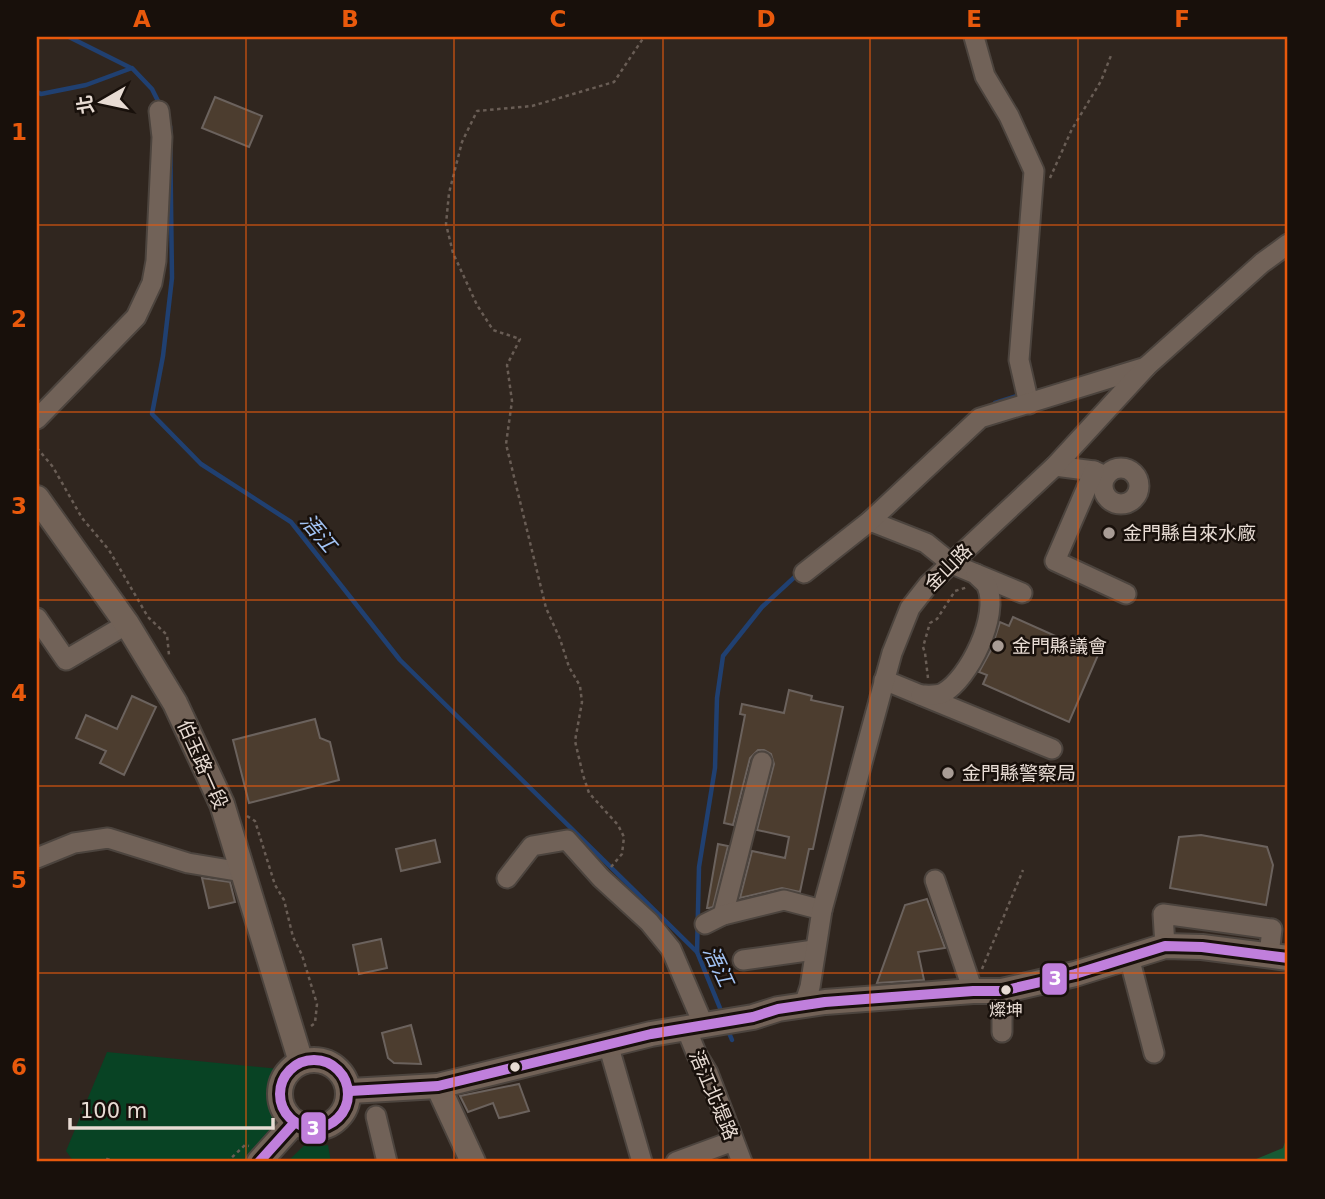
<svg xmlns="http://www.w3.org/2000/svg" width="1325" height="1199" font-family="'DejaVu Sans','Noto Sans TC',sans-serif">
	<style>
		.green { fill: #084324 }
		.forest { fill: #165a34 }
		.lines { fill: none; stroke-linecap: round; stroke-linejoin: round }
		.stream { stroke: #204071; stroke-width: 4.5 }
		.building { fill: #4c3d2f; stroke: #6b625d; stroke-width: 2 }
		.minor-casing { stroke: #4c443e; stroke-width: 23 }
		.major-casing { stroke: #4c443e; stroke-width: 28 }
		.path { stroke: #695d55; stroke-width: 2.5; stroke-dasharray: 3.5 3.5; stroke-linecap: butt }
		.minor { stroke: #716258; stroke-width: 19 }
		.major { stroke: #726257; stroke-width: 24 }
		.bus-1-casing { stroke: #18100b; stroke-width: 16 }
		.bus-1 { stroke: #c07fdc; stroke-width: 10 }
		.grid { fill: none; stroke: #e8590c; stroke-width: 2; stroke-opacity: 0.55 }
		.poi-dot { fill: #a89c95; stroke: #18100b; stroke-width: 2.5 }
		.bus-dot { fill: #e8dcd4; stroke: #18100b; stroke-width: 2.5 }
		.labels { text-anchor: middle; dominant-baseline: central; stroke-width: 5; stroke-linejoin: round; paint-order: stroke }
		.bus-label { font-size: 17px; fill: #e8dcd4; stroke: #18100b }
		.poi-label { font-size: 19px; fill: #e8dcd4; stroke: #18100b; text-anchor: start }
		.street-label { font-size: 19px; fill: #e8dcd4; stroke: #18100b }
		.water-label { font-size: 21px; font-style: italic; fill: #a2c3f4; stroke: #18100b }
		.line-badge { stroke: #18100b; stroke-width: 2.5 }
		.badge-label { font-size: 19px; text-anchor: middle; font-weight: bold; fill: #fff }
		.neatline { fill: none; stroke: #e8590c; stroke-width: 2.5 }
		.grid-label { font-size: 23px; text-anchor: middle; font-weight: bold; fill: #e8590c }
	</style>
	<rect width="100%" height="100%" fill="#30261f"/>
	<g class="green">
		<polygon points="107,1052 280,1069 270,1102 282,1123 252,1162 74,1162 66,1151"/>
		<polygon points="316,1134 322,1146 328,1145 331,1162 287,1162"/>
	</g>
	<polygon class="forest" points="1288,1133 1288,1162 1249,1162 1283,1148"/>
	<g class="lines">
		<g class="stream">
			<polyline points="69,37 131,68"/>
			<polyline points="37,92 41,94 86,85 132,68 152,89 160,105"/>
			<polyline points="170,126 172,278 163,356 152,414 201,464 291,522 400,660 697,952 722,1013"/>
			<polyline points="995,403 1020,395"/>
			<polyline points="697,952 699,867 715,768 717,698 723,656 762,607 799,573"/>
			<polyline points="727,1028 732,1040"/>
		</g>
	</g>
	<g class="building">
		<polygon points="215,97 262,116 249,147 202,128"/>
		<polygon points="1013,617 1098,655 1069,722 983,684 987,675 979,672 991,650 1000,622 1009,626"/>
		<polygon points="789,690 812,696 811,700 843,707 813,849 809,849 800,892 782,888 740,898 752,851 785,858 789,837 757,830 774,764 771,754 764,750 758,750 750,758 733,825 724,823 745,715 740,714 742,704 784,713"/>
		<polygon points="132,696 156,707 124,775 100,763 106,751 76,738 86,715 117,729"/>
		<polygon points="315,719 320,738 330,742 339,780 249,803 233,740"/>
		<polygon points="1201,835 1267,847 1273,865 1266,905 1170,888 1179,837"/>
		<polygon points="435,840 440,862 401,871 396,849"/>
		<polygon points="718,844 728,846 713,907 709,908 707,908"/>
		<polygon points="202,878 230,882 235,902 209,908"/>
		<polygon points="927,899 945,948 918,952 924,980 877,983 905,905"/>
		<polygon points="381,939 387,968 359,974 353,945"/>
		<polygon points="411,1025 421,1064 394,1063 388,1058 382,1033"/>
		<polygon points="519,1084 529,1111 509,1116 499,1118 493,1103 468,1112 460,1096"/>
	</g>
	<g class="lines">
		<g class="minor-casing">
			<g id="minor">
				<polyline points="974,37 985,76 1009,116 1034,171 1019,360 1029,404"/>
				<polyline points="37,419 136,317 152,283 156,261 162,137 159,111"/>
				<polyline points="1055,466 1094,471 1105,476"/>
				<circle cx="1121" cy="486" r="18"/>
				<polyline points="1094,471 1055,561 1126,594"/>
				<polyline points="870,521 926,543 952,564 1022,593"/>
				<polyline points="804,573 870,521 980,418 1146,367"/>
				<polyline points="37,618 66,660 127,624"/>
				<polyline points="884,680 1052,749"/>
				<path d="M921 695C928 695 937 696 943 693 969 679 1000 615 987 586 985 582 979 578 976 574"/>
				<polyline points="37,858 74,843 108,838 188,863 242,872"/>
				<polyline points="507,878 532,846 567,840 601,878 649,922 671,949 704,1026"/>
				<polyline points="935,880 973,991"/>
				<polyline points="723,915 762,762"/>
				<polyline points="705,924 723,915 784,900 822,910"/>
				<polyline points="1165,946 1163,914 1272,929 1269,955"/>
				<polyline points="1129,957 1154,1053"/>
				<polyline points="743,960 814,950"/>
				<polyline points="804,1005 810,987 822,910 892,653 910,608 928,585 1055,466 1147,366 1262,263 1288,244"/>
				<polyline points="686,1028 697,1055 708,1073 742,1162"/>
				<polyline points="1002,1032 1002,991"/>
				<polyline points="608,1044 642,1162"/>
				<polyline points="376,1116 387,1162"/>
				<polyline points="676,1162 733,1141"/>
			</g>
		</g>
		<g class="major-casing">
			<g id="major">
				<polyline points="37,498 127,624 175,703 222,804 301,1062"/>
				<circle cx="314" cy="1094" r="34"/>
				<polyline points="438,1086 473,1162"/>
				<polyline points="350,1091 438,1086 651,1034 753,1017 778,1009 825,1002 973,991 1002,991 1075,974 1165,946 1202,947 1288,958"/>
				<polyline points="259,1162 295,1122"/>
			</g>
		</g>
		<g class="path">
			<polyline points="1050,178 1072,129 1101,81 1112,53"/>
			<polyline points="37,448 53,467 82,518 109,550 148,617 167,635 169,655"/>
			<polyline points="928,678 925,653 923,647 930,623 937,619 955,591 968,587"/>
			<polyline points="247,816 255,821 275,885 284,900 293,937 302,955 317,1004 315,1023 311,1026"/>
			<polyline points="611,867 622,854 624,837 618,825 589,793 583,775 575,741 582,702 580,686 569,667 560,639 546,608 506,444 512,401 507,365 520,339 493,330 477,305 453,253 446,224 449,193 462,142 477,111 532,106 614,82 644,37"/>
			<polyline points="982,969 1023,870"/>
			<polyline points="100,1162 107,1159 117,1162"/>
			<polyline points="227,1162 245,1145 249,1146"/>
		</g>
		<use href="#minor" class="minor"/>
		<use href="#major" class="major"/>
		<g class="bus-1-casing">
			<g id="bus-1">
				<circle cx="314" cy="1094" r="34"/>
				<polyline points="350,1091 438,1086 651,1034 753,1017 778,1009 825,1002 973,991 1002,991 1075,974 1165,946 1202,947 1288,958"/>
				<polyline points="259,1162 295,1122"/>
			</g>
		</g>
		<use href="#bus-1" class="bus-1"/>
	</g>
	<path class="grid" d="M246 37V1162M454 37V1162M663 37V1162M870 37V1162M1078 37V1162M37 225H1288M37 412H1288M37 600H1288M37 786H1288M37 973H1288"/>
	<g class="poi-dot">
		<circle cx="1109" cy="533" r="7"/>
		<circle cx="998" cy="646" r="7"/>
		<circle cx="948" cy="773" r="7"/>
	</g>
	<g class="bus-dot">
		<circle cx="1006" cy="990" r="6"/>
		<circle cx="515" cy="1067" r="6"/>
	</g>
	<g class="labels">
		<g class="bus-label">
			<text x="1006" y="1010">燦坤</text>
		</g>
		<g class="poi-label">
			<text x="1123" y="533">金門縣自來水廠</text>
			<text x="1012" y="646">金門縣議會</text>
			<text x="962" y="773">金門縣警察局</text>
		</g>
		<g class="street-label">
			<text transform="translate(948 567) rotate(-45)">金山路</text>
			<text transform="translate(203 764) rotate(66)">伯玉路一段</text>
			<text transform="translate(714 1095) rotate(67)">浯江北堤路</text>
		</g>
		<g class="water-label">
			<text transform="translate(318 533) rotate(50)">浯江</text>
			<text transform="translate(718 966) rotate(65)">浯江</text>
		</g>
	</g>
	<g class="line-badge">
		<rect x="1041" y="962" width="27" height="34" rx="7" fill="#c07fdc"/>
		<rect x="300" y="1111" width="27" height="34" rx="7" fill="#c07fdc"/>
	</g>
	<g class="badge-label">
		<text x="1055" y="985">3</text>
		<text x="313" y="1135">3</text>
	</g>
	<rect width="1325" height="1199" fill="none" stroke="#18100b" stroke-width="77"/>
	<g transform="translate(102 102) rotate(261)" stroke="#18100b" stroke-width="5" paint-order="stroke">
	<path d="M0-5L12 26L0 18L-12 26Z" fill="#e8dcd4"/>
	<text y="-10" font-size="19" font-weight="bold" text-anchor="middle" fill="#e8dcd4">北</text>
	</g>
	<path d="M70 1118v10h203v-10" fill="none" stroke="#e8dcd4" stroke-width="3.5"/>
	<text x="80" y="1118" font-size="21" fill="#e8dcd4" stroke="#18100b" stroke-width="5" paint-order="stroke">100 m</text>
	<rect x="38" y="38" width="1248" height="1122" class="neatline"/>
	<g class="grid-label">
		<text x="142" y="27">A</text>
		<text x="350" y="27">B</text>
		<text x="558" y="27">C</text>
		<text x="766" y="27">D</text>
		<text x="974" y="27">E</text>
		<text x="1182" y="27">F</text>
		<text x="19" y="140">1</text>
		<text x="19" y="327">2</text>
		<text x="19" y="514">3</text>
		<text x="19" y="701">4</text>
		<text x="19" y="888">5</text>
		<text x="19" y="1075">6</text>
	</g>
</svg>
